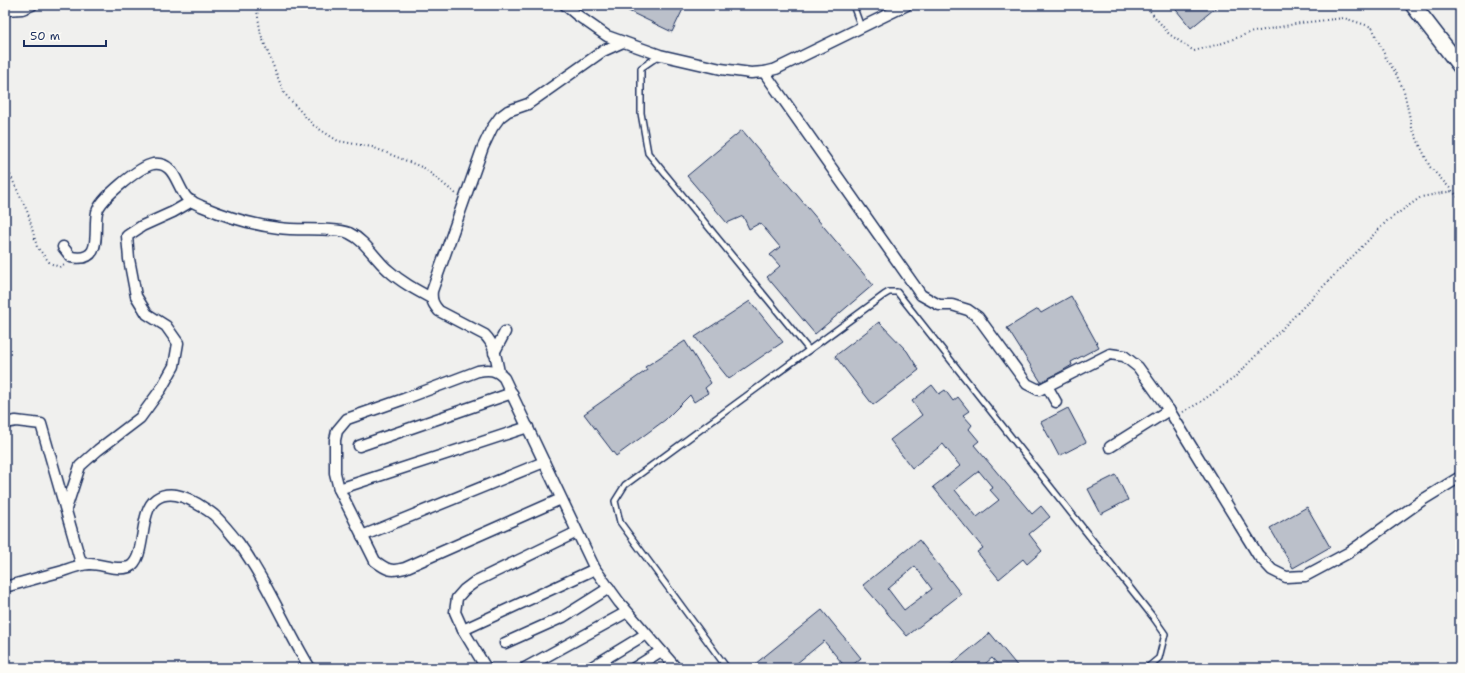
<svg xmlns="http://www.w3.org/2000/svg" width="1465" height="673" font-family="'Shantell Sans',sans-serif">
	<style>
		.building { fill: #bbc0ca; stroke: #1b2f5e; fill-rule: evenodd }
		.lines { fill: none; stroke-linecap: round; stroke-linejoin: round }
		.lane-casing { stroke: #1b2f5e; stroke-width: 8 }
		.street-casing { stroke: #1b2f5e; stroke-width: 13 }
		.primary-casing { stroke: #1b2f5e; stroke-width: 18 }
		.path { stroke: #1b2f5e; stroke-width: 2; stroke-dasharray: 1 3; stroke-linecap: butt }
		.lane { stroke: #fdfcf7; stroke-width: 5 }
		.street { stroke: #fdfcf7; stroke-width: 10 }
		.primary { stroke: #fdfcf7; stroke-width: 15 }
	</style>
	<rect width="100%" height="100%" fill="#f0f0ee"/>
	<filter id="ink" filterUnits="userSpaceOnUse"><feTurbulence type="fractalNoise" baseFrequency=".025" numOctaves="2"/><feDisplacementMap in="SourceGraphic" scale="8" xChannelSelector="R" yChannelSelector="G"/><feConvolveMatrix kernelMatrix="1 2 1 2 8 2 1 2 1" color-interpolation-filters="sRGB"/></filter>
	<g filter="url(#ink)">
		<g class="building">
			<polygon points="616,5 685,5 672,32"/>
			<polygon points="1172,5 1219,5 1191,28"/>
			<polygon points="742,130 873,285 815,334 767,277 780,266 770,255 780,247 760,223 749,229 743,216 727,223 687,176"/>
			<polygon points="1071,296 1099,347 1071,362 1072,365 1062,371 1041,382 1007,328 1038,309 1041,313"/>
			<polygon points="750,301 783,342 729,379 695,337"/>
			<polygon points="879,322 907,351 919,370 873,405 835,356"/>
			<polygon points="685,341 711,383 705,388 708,393 694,402 690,395 665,420 616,456 584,414 647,370 645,367"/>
			<path d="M932 385 939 394 945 390 953 401 958 397 969 411 963 415 972 425 969 429 979 441 974 445 1032 514 1041 506 1050 517 1029 534 1042 551 1027 564 1023 559 999 579 977 552 983 548 933 487 960 466 943 444 912 468 890 440 922 415 912 401ZM979 471 993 488 990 490 999 500 977 517 955 490Z"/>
			<polygon points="1068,408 1086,442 1059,456 1041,422"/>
			<polygon points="1116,475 1128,500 1101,514 1088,489"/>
			<polygon points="1307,507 1330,547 1293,568 1270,528"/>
			<path d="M919 540 961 594 907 636 863 585ZM915 566 932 589 904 610 888 589Z"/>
			<polygon points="822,610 861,658 849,668 846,668 824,641 791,668 750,668"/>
			<polygon points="990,633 1019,668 1001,668 992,658 980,668 947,668"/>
		</g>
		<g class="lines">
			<g class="lane-casing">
				<g id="lane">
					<polyline points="853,5 861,27"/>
					<polyline points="660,55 641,68 641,113 648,153 809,350"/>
					<polyline points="727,668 620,522 615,501 625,485 884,295 889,292 897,292 1153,617 1165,634 1159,658 1147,668"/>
				</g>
			</g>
			<g class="street-casing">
				<g id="street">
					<polyline points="565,5 577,15 607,36 660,55 721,69 751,73 764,72 776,69 907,5"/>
					<polyline points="5,10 22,9 32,5"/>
					<polyline points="764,72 921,295 939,305 952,305 968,310 978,317 1027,384 1039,390 1110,354 1124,356 1138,367 1169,410 1258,555 1272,570 1286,577 1305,576 1348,553 1424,499 1460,477"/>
					<path d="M63 247 71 257C104 263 93 232 97 212 100 199 139 167 153 164 174 161 176 184 186 197 189 201 197 204 201 206 227 217 252 225 279 228 297 231 334 227 349 233 366 241 374 258 388 270 401 282 416 290 431 298"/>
					<polyline points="494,353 505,332"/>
					<path d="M499 372C496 359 495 345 485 335L439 311C433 304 431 300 432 291L483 147 492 128 500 117 508 111 528 104 603 51 623 42"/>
					<polyline points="1047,386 1056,402"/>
					<polyline points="5,423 16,421 41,424 81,563 89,564"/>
					<polyline points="359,446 512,393"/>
					<polyline points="1110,447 1169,410"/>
					<polyline points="339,489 528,427"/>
					<polyline points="66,509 80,466 98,450 140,418 161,389 174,366 178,343 166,326 147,314 136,296 129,259 127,236 142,226 173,212 192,201"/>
					<polyline points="362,536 544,462"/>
					<polyline points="595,569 619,602 676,668"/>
					<path d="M5 587C24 582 44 576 63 571 71 568 81 564 90 564 102 564 117 571 129 567 147 559 138 512 156 499 169 490 184 496 196 503 202 507 208 510 214 515 223 523 230 533 238 542 267 581 285 627 310 668"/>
					<path d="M463 630 595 569 504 378C496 369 489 369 478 371L404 399 347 419 337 431 335 440V473L339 489 375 561C387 570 391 572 405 568L561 499"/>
					<polyline points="505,643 563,617 609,588"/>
					<polyline points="486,668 463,630 455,612 457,598 464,590 476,581 577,532"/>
					<polyline points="525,668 627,612"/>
					<polyline points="590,668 646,634"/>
					<polyline points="634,668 661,651"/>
				</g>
			</g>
			<g class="primary-casing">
				<polyline id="primary" points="1413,5 1460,66"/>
			</g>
			<g class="path">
				<polyline points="256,5 261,35 284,93 313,125 338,141 372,147 424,168 456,194"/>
				<polyline points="1145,5 1169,34 1194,51 1223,43 1249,33 1300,23 1344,18 1372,27 1386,58 1395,72 1404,91 1412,128 1430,167 1460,199"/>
				<polyline points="5,164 28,213 37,247 50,263 59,267 65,265"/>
				<polyline points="1183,412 1199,403 1234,378 1387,221 1421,197 1453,191"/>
			</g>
			<use href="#lane" class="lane"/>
			<use href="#street" class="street"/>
			<use href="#primary" class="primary"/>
		</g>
	</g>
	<rect width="1465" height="673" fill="none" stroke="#fdfcf7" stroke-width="20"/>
	<rect x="10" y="10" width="1445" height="653" fill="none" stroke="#1b2f5e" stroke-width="1.5" filter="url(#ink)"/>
	<path d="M24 40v6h82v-6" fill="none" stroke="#1b2f5e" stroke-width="2"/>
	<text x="30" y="40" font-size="12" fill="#1b2f5e" stroke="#fdfcf7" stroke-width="3" paint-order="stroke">50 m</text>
</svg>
